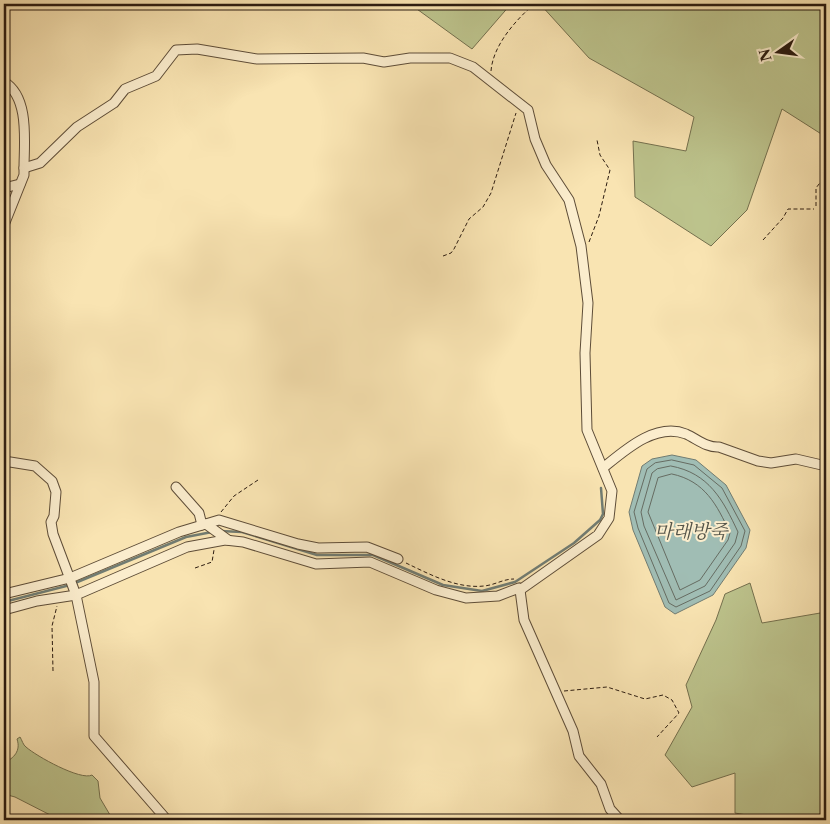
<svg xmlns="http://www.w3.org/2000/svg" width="830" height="824" font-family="'Libre Caslon Text','Noto Serif KR',serif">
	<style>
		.green { fill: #bdc48d; stroke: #74704e }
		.water { fill: #a0bdb4; stroke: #717c72 }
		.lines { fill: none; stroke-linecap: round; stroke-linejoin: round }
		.shore { stroke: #666c62; stroke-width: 1 }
		.stream { stroke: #717c72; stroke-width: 2.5 }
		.minor-casing { stroke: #5e4d38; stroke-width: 11 }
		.path { stroke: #2b1b10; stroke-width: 1; stroke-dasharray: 4 2.5; stroke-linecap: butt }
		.minor { stroke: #fbedcd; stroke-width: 9 }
		.labels { text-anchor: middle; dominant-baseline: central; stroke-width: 4; stroke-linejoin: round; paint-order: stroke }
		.water-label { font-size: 19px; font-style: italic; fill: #545449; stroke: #fbedcd }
	</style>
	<rect width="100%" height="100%" fill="#f9e4b2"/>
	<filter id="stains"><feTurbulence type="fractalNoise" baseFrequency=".004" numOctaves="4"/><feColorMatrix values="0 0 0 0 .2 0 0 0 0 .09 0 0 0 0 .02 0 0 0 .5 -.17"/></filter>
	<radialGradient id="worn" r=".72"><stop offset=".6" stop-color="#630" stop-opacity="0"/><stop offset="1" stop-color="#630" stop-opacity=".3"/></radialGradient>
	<g class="green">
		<polygon points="410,4 511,4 472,49"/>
		<polygon points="540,4 826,4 826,137 782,109 747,210 711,246 635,197 633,141 686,151 694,117 589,58"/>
		<polygon points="750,583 762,623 826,612 826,814 819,814 819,820 762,820 758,817 735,813 735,773 692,787 665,755 692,707 686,685 716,620 725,594"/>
		<path d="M20 737C22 740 23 745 26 747 36 756 81 781 92 775L98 781 100 798 113 820H60L15 797 4 794V763C14 758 21 751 17 739Z"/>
	</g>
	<polygon class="water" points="672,455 696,460 726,485 750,530 746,548 713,595 675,614 665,607 633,530 629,512 642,466 652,459"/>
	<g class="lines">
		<g class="shore">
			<polygon points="672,460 694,465 722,488 745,531 741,546 710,591 676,607 669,603 638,528 634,512 647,469 655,463"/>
			<path d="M671 466C709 473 723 500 738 532L735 543 705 586 676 600 644 526 641 512 652 473 657 469Z"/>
			<path d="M672 474C705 481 717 505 730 533L728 540 700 580 680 590 648 512 658 478Z"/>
		</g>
		<g class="stream">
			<polyline points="220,531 242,532 317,555 373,555 443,585 482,591 515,582 574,543 600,520 603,514 601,488"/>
			<polyline points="75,583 186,537 212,532"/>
			<polyline points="4,602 70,585"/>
		</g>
		<g class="minor-casing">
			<g id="minor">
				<path d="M4 82C30 97 24 143 24 168V175L4 225"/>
				<polyline points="4,188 20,184"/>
				<polyline points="4,461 35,466 52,481 56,492 54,516 51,522 53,534 76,595 94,682 94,736 167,820"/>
				<path d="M603 468C625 450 656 422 686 434 697 439 707 448 719 447L758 461 771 463 796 459 826 466"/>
				<polyline points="176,487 199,513 202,525"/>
				<polyline points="206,524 228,540"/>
				<polyline points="520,590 524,620 573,731 579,756 601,784 610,809 620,820"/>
				<polyline points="4,594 70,578 179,532 219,520 298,544 318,548 367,547 398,559"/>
				<polyline points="4,610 37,601 76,595 187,547 225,540 243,542 316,564 370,562 436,590 466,598 498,596 519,588 520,590 598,535 609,518 612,491 587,430 585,353 588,303 581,246 569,200 546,165 535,139 528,110 473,67 450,58 410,58 384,62 363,58 257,59 197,49 176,50 156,76 125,89 114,103 77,127 40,163 24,168"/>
			</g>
		</g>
		<g class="path">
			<path d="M491 71C493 45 516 20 534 4"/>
			<polyline points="816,206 816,188 826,175"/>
			<polyline points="763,240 783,218 788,209 814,209"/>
			<polyline points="589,242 599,216 610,170 600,155 597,140"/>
			<polyline points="443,256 451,253 454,249 469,219 483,207 491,193 516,113"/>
			<polyline points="823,280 826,279"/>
			<polyline points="221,512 234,496 258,480"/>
			<path d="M406 563C429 574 457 589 484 586 495 585 503 579 514 579"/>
			<polyline points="195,568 212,562 214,550"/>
			<polyline points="53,671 52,626 57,606"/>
			<polyline points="564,691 607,687 645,699 663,695 672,700 679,713 657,737"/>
		</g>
		<use href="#minor" class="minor"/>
	</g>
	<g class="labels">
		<g class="water-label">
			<text x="691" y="531">마래방죽</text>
		</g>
	</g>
	<rect width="830" height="824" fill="none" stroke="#f9e4b2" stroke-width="20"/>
	<rect x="5" y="5" width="820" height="814" fill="none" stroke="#2b1b10" stroke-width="2.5"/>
	<rect x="10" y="10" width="810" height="804" fill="none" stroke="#2b1b10"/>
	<g transform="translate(778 52) rotate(256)" stroke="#fbedcd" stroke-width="4" paint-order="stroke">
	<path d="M0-4L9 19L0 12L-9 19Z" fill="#2b1b10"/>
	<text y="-8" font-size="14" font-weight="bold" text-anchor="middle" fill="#2b1b10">N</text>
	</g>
	<rect width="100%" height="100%" filter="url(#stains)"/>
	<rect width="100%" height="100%" fill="url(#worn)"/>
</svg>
